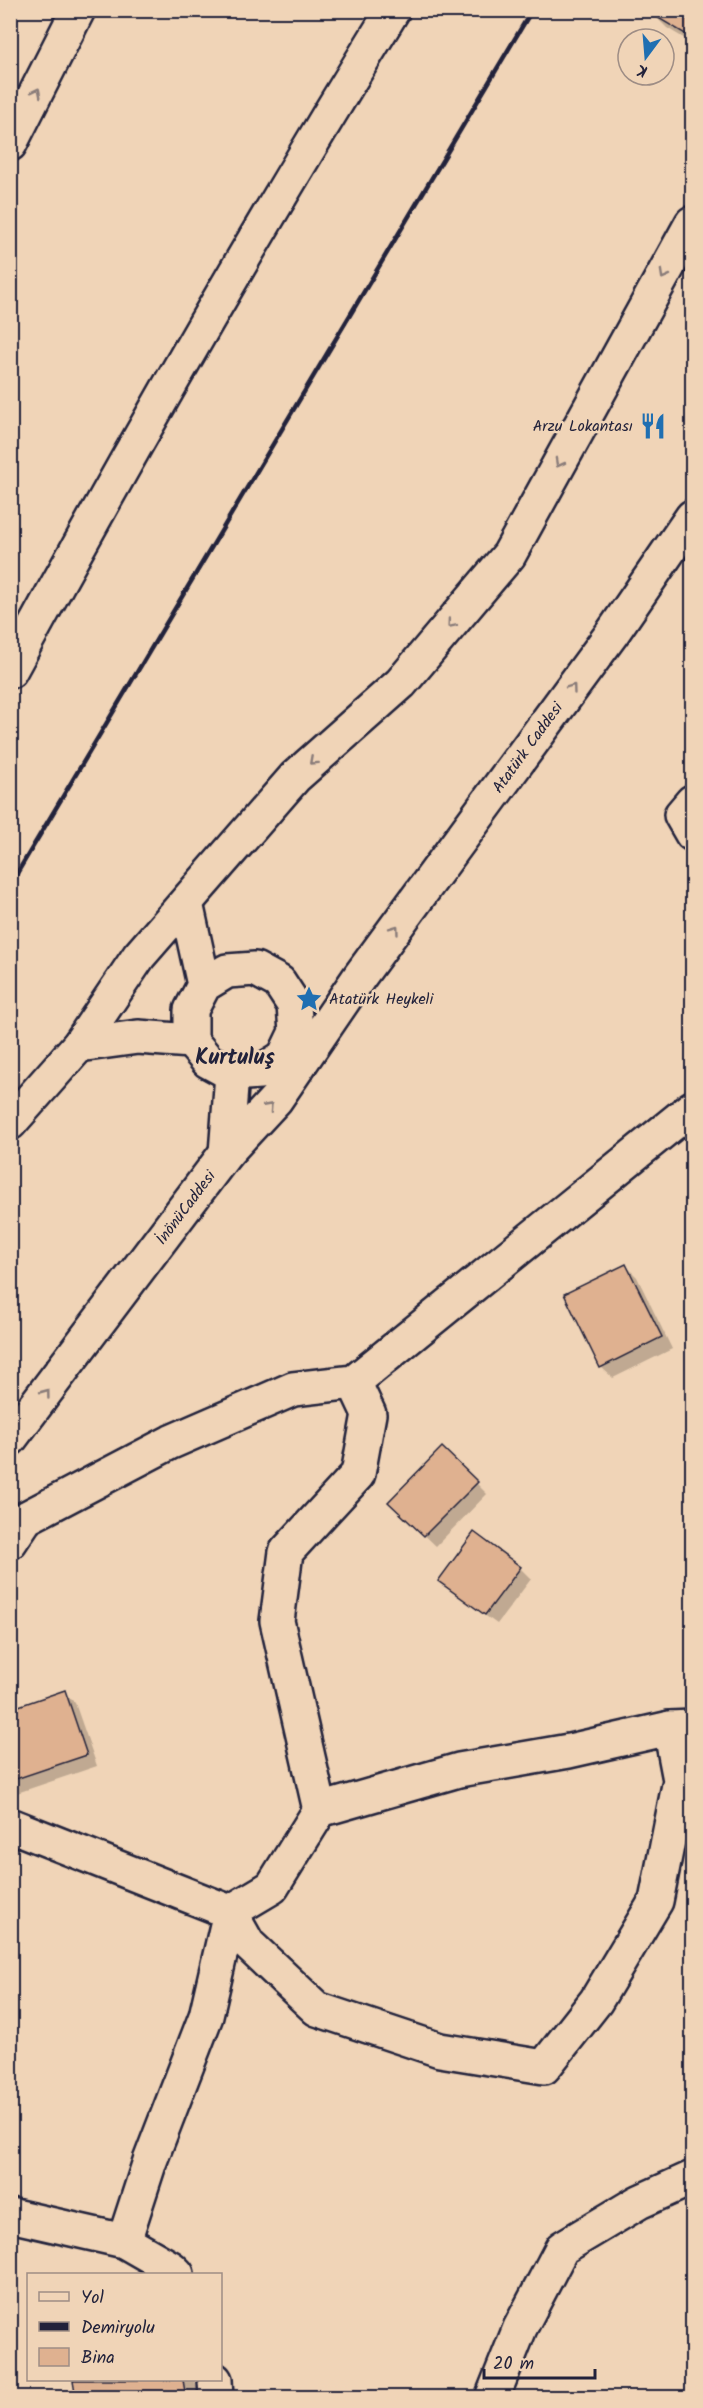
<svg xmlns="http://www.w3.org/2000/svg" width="703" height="2408" font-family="Kalam,sans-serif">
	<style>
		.shadow { fill: #0003 }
		.building { fill: #dfb190; stroke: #22223b; stroke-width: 1.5 }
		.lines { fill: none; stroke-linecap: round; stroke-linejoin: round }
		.minor-casing { stroke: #22223b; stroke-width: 38 }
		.major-casing { stroke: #22223b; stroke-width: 38 }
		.highway-casing { stroke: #22223b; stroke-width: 38 }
		.minor { stroke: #f0d4b7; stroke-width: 33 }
		.major { stroke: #f0d4b7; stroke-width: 33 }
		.highway { stroke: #f0d4b7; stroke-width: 33 }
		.rail { stroke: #22223b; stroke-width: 4.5 }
		.oneway { stroke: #897b79 }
		.labels { text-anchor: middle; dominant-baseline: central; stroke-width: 5; stroke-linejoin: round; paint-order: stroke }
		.poi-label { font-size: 16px; fill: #22223b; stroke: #f0d4b7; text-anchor: end }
		.street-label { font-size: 16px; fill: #22223b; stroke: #f0d4b7 }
		.district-label { font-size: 22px; font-weight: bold; fill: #22223b; stroke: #f0d4b7 }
	</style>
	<rect width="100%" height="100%" fill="#f0d4b7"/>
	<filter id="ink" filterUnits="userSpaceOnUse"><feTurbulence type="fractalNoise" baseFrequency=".0167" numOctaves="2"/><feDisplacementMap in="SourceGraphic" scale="12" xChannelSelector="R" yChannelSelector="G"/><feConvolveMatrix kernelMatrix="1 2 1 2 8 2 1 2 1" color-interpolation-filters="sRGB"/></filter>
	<g filter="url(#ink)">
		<g class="shadow">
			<polygon points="653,10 692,10 692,43 667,28 652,13"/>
			<polygon points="626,1266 637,1277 672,1349 613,1378 601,1367"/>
			<polygon points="442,1449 487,1494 436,1546 390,1502"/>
			<polygon points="520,1568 531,1579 497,1624 451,1591 440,1580"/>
			<polygon points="64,1692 75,1703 97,1766 17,1793 10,1787 10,1710"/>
			<polygon points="75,2380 195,2380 198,2398 78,2398"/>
		</g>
		<g class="building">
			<polygon points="651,10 692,10 692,38 650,13"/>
			<polygon points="626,1264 662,1337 600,1368 564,1294"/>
			<polygon points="442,1447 478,1482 424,1536 388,1502"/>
			<polygon points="474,1532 521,1567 485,1615 438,1581"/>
			<polygon points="65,1690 87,1755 10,1781 10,1709"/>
			<polygon points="73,2380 183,2380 186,2398 76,2398"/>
		</g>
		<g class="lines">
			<g class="minor-casing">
				<g id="minor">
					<path d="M10 671C132 447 259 227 393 10"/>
					<polyline points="692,802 681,815 692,834"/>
					<polyline points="10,1542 26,1518 171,1442 293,1389 354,1382 692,1108"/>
					<polyline points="320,1810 277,1621 286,1552 358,1474 369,1414 354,1382"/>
					<polyline points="10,1825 230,1912 272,1887 320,1810 459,1770 569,1751 670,1728 692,1727"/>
					<polyline points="230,1912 248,1944 317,2009 440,2050 544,2067 596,2001 656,1901 680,1780 670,1728"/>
					<polyline points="10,2215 124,2241 171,2268 177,2274"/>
					<polyline points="124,2241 150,2161 206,2016 230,1912"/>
					<polyline points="215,2380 216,2398"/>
					<polyline points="492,2398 520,2328 562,2248 639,2202 692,2178"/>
				</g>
			</g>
			<g class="major-casing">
				<g id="major">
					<polyline points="186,903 204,985 191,1010 191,1041 208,1061 232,1074 260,1072 284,1057 296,1032 294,1005 279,982 255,969 227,971 204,985"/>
					<polyline points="79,1045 138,1037 191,1041"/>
					<polyline points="10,1123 79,1045 139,956 295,777 401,683 509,555 692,223"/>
					<polyline points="226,1153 232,1074"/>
					<polyline points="10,1439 226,1153 276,1099 360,976 613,632 692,517"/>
				</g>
			</g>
			<g class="highway-casing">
				<polyline id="highway" points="10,144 78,10"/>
			</g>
			<use href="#minor" class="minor"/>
			<use href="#major" class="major"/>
			<use href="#highway" class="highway"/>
			<polyline class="rail" points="10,885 532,10"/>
		</g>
		<defs><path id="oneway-chevron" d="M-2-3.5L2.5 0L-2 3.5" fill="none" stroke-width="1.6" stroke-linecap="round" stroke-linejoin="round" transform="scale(1.5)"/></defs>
		<g class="oneway">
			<use href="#oneway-chevron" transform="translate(37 92) rotate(-63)"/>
			<use href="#oneway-chevron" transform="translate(664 275) rotate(119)"/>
			<use href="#oneway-chevron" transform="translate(559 463) rotate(119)"/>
			<use href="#oneway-chevron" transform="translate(451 624) rotate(130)"/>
			<use href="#oneway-chevron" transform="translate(572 688) rotate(-54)"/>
			<use href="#oneway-chevron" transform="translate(313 761) rotate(138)"/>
			<use href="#oneway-chevron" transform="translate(395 929) rotate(-54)"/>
			<use href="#oneway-chevron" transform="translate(269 1107) rotate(-48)"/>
			<use href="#oneway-chevron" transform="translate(46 1393) rotate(-53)"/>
		</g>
	</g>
	<defs>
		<g id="restaurant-bare" transform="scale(2.07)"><path d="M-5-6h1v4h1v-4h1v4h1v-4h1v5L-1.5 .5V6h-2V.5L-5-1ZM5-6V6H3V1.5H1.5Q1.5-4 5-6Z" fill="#1f6fb2" stroke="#f0d4b7" stroke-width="2.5" paint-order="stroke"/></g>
		<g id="sight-bare" transform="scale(2.07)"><path d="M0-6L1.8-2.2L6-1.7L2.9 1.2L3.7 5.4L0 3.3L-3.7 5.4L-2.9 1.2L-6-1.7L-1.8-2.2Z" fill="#1f6fb2" stroke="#f0d4b7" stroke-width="2.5" paint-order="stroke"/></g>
	</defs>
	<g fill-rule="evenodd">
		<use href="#restaurant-bare" x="653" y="426"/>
		<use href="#sight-bare" x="309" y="999"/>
	</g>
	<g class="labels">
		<g class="poi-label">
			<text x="633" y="426">Arzu Lokantası</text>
			<text x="329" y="999" text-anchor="start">Atatürk Heykeli</text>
		</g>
		<g class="street-label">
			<text transform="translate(528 748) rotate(-54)">Atatürk Caddesi</text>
			<text transform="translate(186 1208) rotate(-53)">İnönüCaddesi</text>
		</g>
		<g class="district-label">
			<text x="235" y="1058">Kurtuluş</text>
		</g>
	</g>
	<rect width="703" height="2408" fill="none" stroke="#f0d4b7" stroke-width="36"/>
	<rect x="18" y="18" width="667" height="2372" fill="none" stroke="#22223b" stroke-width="2" filter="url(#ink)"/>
	<rect x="27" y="2273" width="195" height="108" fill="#f0d4b7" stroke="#9e8d85" stroke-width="1.5"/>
	<rect x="39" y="2292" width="30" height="9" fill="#f0d4b7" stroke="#9e8d85" stroke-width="1.5"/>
	<text x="81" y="2303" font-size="18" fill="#22223b">Yol</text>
	<rect x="39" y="2322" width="30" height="9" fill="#22223b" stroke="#9e8d85" stroke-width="1.5"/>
	<text x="81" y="2333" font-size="18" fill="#22223b">Demiryolu</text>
	<rect x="39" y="2348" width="30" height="18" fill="#dfb190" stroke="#9e8d85" stroke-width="1.5"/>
	<text x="81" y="2363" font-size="18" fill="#22223b">Bina</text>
	<g transform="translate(646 57) rotate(196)"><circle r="28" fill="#f0d4b7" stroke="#9e8d85" stroke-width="1.5"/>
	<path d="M0-4.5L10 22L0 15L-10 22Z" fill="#1f6fb2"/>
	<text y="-9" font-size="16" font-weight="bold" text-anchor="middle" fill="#22223b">K</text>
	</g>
	<path d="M484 2369v9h111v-9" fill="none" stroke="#22223b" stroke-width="3"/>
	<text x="493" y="2369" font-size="18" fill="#22223b" stroke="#f0d4b7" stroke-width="4.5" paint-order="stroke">20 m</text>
</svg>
